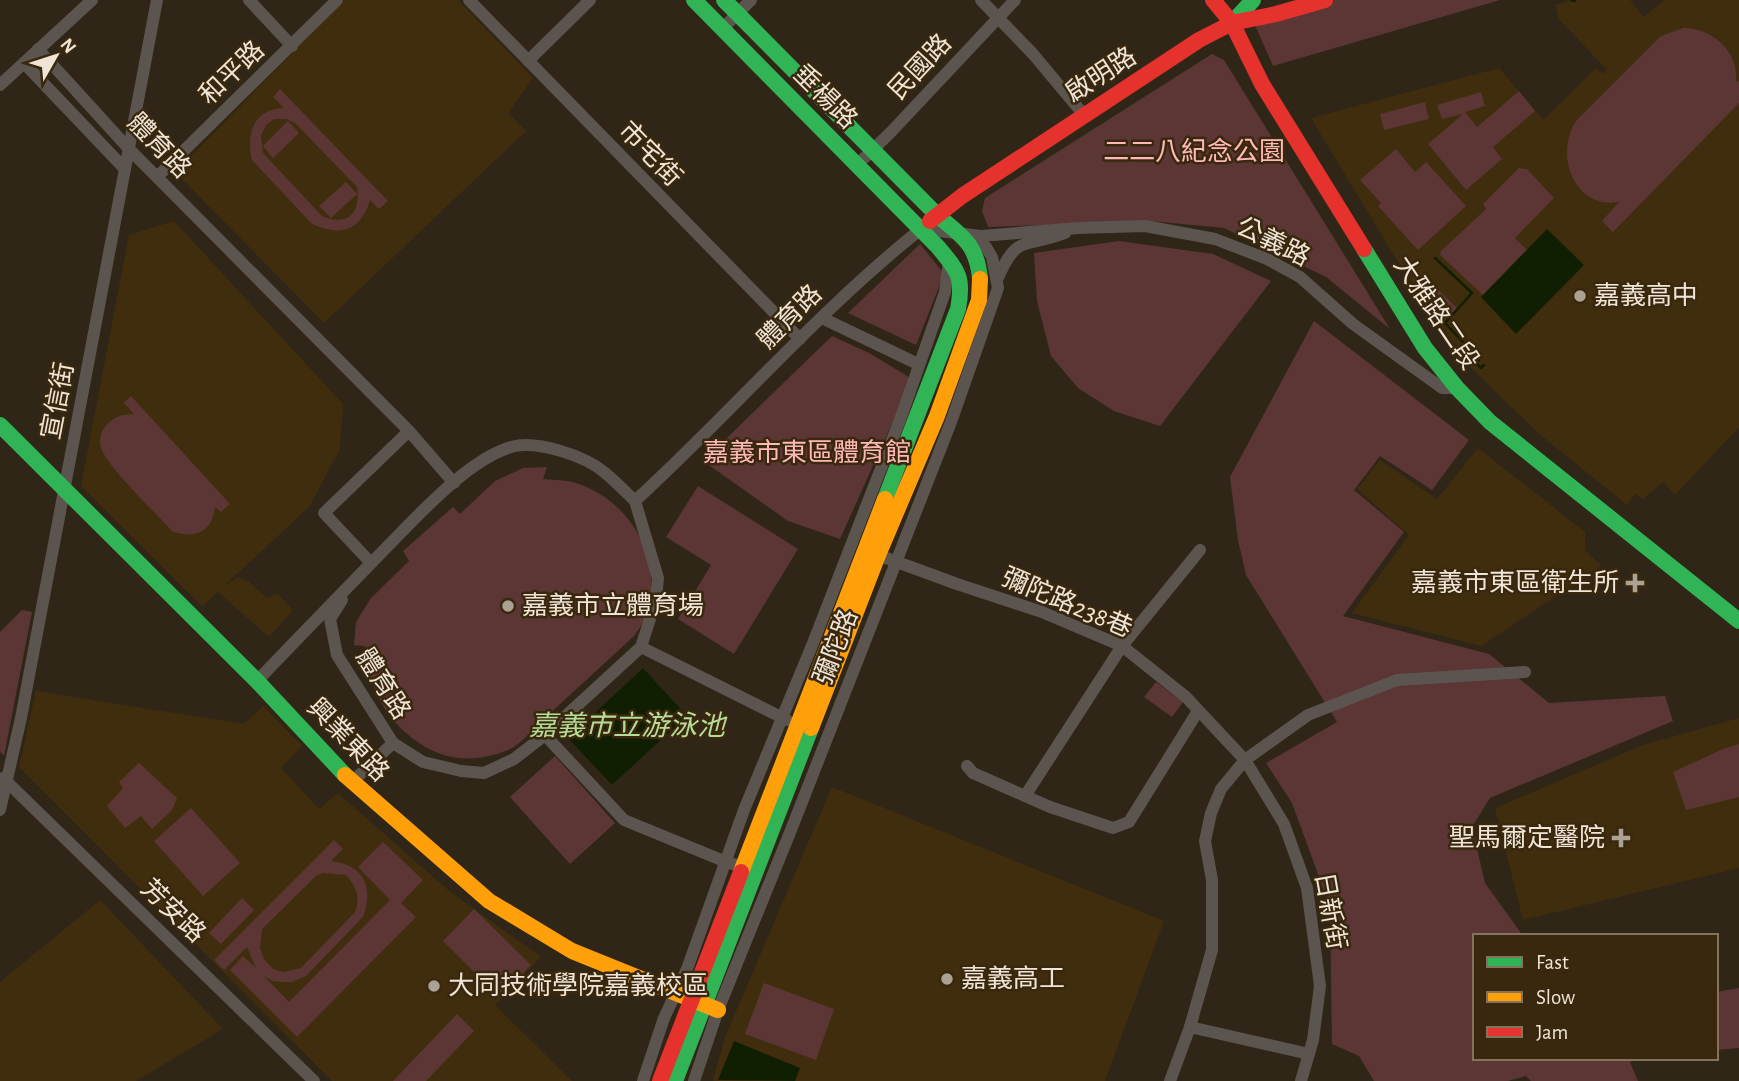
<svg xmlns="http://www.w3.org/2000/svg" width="1739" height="1081" font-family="'Alegreya Sans','Noto Sans TC',sans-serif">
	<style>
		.built { fill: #402d0e }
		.green { fill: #5b3635; fill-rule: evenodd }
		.water { fill: #101f02 }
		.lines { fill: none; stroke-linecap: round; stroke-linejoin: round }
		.stream { stroke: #101f02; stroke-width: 2.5 }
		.street { stroke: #5c544e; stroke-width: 12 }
		.fast { stroke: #30b455; stroke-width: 16 }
		.slow { stroke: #ff9f0a; stroke-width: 16 }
		.jam { stroke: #e5322d; stroke-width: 16 }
		.poi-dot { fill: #aca293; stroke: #39280e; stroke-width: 2.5 }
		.labels { text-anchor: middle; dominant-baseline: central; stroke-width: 5; stroke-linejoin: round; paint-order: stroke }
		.street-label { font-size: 26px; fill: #efe4d5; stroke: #39280e }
		.park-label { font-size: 26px; fill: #ffb8b8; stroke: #39280e }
		.poi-label { font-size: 26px; fill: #efe4d5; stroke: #39280e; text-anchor: start }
		.water-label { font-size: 28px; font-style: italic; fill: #b5dd97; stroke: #39280e }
	</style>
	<rect width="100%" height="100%" fill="#2f2618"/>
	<g class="built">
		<polygon points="345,0 458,0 533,78 508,113 526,131 324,323 181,178 180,167"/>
		<polygon points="1570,0 1630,0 1644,17 1664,0 1739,0 1739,427 1675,495 1663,482 1643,499 1635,494 1627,505 1538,433 1466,363 1390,249 1311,118 1499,68 1543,120 1596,68 1603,74 1607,70 1559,19 1555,5"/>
		<polygon points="174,221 343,404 340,449 309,507 223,587 238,577 248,581 267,598 278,594 293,610 269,637 218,592 202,606 81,486 129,235"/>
		<polygon points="1478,448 1585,532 1585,550 1601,566 1481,646 1352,613 1409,535 1357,489 1380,460 1437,499"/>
		<polygon points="36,691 244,724 263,706 302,746 281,768 319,809 338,793 448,890 541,957 495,1005 572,1081 332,1081 19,767"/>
		<polygon points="1739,718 1739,868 1523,920 1495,808 1643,745"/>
		<polygon points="832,787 1164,921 1105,1081 713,1081 725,1037"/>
		<polygon points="100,900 223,1029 136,1081 0,1081 0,982"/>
	</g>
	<g class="green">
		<polygon points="1335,0 1500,0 1273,66 1255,25"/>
		<path d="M1683 28C1712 28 1739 51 1736 82L1739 81V103L1613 232 1602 221 1619 202C1613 203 1604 203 1598 201 1566 189 1559 147 1576 121L1661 36Z"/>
		<polygon points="1212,54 1224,60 1390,329 1326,277 1224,228 1151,221 988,227 982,211 985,198"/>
		<path d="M280 89 388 201 379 209 370 200C361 231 341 237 312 224L252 160C246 134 253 109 284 108L273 97ZM274 119H286L295 123 357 187C361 213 348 227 322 216L263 153 261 135 266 125Z"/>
		<polygon points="1519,91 1535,111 1493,147 1502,159 1466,190 1428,144 1463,114 1442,119 1437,105 1481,92 1485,106 1465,112 1477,127"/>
		<polygon points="1425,102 1429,119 1384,130 1380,114"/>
		<polygon points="288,121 299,133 273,158 263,146"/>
		<polygon points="1396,149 1415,172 1426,162 1466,206 1418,250 1378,206 1381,203 1360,180"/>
		<polygon points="1519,168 1527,169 1554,198 1515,238 1527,250 1483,295 1440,255 1441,251 1486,209 1483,204"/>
		<polygon points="346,182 357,194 331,218 319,206"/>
		<polygon points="1119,241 1213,254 1271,281 1160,426 1114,411 1078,388 1051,356 1037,301 1034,253"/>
		<polygon points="920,244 944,274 916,345 848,313"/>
		<polygon points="1421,273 1457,308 1447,318 1442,313 1433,310 1413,279"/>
		<polygon points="1314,321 1469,440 1432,490 1380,456 1354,490 1404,532 1343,616 1489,654 1549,703 1665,696 1673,721 1490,798 1472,827 1485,883 1523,936 1475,936 1475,1058 1639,1058 1630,1062 1638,1081 1531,1081 1526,1076 1508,1081 1374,1081 1359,1056 1332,1044 1330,907 1292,803 1266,763 1337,722 1246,575 1238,540 1230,477"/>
		<polygon points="832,336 871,354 912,379 840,539 788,521 703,461"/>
		<path d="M131 396 230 504 221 512 215 507C212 531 197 539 173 532 157 514 108 468 101 448 99 441 100 433 105 427 112 417 122 414 134 414L124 403Z"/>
		<path d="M547 467 543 479C554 480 566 480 576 483 629 500 663 556 648 612 646 620 639 628 635 635 605 663 574 691 544 719 533 728 521 745 508 750 474 764 441 761 412 738 380 712 370 686 365 646L354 645 356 622 371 598 409 561 403 551 453 507 460 514 495 481 523 468Z"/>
		<polygon points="698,486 798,549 734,654 678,619 711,565 666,537"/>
		<polygon points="22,610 32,612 4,756 0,751 0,632"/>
		<polygon points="1156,682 1183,702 1172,717 1144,697"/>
		<polygon points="1739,744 1739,797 1686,810 1673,772 1723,749"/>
		<polygon points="555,756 615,823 570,864 510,797"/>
		<polygon points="139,763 177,798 172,810 152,829 141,816 125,828 107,806 123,788 119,782"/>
		<polygon points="191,808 240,863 203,896 154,841"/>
		<path d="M334 840 343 849 331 861C364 865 374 887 363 917L306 976 292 982H283L272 981 264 976 289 1002 390 900 358 867 383 842 423 880 401 903 416 917 297 1037 230 970 243 956 256 968 247 947 224 970 214 960ZM323 873 346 875C356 886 361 898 355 912L301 968 283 972 273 969 264 959 260 948 262 929 316 876Z"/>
		<polygon points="242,898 254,910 221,944 209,933"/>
		<polygon points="474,909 531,965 499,997 443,941"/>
		<polygon points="764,983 834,1009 816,1060 745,1034"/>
		<polygon points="1739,988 1739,1048 1716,1050 1716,992"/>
		<polygon points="457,1014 474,1031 426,1081 393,1081"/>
	</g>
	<g class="water">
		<polygon points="1547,229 1584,265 1516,334 1481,297"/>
		<polygon points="643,668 687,716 612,785 568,738"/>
		<polygon points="734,1041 800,1068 795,1081 718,1080"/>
	</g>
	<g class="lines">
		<g class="stream">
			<polyline points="1571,0 1575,1"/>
			<polyline points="1435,258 1472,293 1445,323 1479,359 1477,364 1481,368 1484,365"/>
		</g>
		<g class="street">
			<polyline points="249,0 292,46"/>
			<polyline points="469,0 800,339"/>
			<polyline points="981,0 1033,54 1084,115"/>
			<polyline points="722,29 751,0"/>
			<polyline points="38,49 130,150 409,431 454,483"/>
			<polyline points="528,61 590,0"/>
			<polyline points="24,63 125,169"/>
			<polyline points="0,85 92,0"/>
			<polyline points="857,165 891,132 1015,0"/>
			<polyline points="157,177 337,0"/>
			<path d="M997 280C1017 233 1023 249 1065 233"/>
			<polyline points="822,318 918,364"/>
			<polyline points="878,555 957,584 1042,612 1122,646 1186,697 1245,760 1284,824 1307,888 1320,986 1313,1040 1301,1081"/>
			<polyline points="371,563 324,513 409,431"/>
			<polyline points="342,600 330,619 337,655 393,743 423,762 461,771 484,773 514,759 545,735 641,647 656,600 658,578 635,501"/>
			<polyline points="641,647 787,720"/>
			<path d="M257 681C299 637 341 594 383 551 416 518 469 457 515 446 539 441 585 456 604 472 615 481 625 491 635 501 732 412 818 311 921 229L981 236 1078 228 1145 226 1215 239 1267 259 1300 277 1353 324 1442 388H1457"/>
			<polyline points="545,735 624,820 719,859 750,870"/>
			<polyline points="967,766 973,773 1050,807 1113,828 1129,822 1198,711"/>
			<polyline points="3,778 314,1081"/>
			<polyline points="352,782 393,743"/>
			<polyline points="1025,796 1122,646 1200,550"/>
			<polyline points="0,810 21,718 157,0"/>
			<polyline points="1190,1027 1309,1054"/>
			<polyline points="643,1081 664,1018 687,969 744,810 813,643 901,417 945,292 949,261"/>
			<polyline points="694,1081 718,1010 791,830 951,422 998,288 992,257 986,247 967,240"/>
			<polyline points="1170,1081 1190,1027 1212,950 1212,880 1205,841 1211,813 1221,789 1245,760 1308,715 1397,680 1525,672"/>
		</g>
		<g class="fast">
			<path d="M694 0 938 247C958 271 964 277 958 309L885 499"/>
			<path d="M724 0 937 215C962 236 977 244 980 279"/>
			<polyline points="1232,23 1253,0"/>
			<polyline points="1364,249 1425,348 1457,388 1490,422 1739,621"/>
			<polyline points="0,425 257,681 345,775"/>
			<polyline points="675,1081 811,728"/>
		</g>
		<g class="slow">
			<polyline points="811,728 878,555 937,416 979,300 980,279"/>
			<polyline points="345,775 489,901 572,951 718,1010"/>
			<polyline points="741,872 885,499"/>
		</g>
		<g class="jam">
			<polyline points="1213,0 1232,23 1262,84 1364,249"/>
			<polyline points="930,221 962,196 1199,40 1232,23 1276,14 1325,0"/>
			<polyline points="660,1081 741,872"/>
		</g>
	</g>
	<g class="poi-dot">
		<circle cx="1580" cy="296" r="7"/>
		<path d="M1631.5 572.5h7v7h7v7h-7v7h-7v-7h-7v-7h7z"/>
		<circle cx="508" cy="606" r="7"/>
		<path d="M1617.5 827.5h7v7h7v7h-7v7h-7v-7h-7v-7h7z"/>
		<circle cx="947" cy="979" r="7"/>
		<circle cx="434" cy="986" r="7"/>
	</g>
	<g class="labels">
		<g class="street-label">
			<text transform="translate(920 67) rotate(-47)">民國路</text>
			<text transform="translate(232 73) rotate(-44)">和平路</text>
			<text transform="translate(1101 75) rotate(-33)">啟明路</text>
			<text transform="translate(825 97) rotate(45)">垂楊路</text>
			<text transform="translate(159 146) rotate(46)">體育路</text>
			<text transform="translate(650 154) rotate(46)">市宅街</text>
			<text transform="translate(1273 242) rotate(26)">公義路</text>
			<text transform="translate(1436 313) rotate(56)">大雅路二段</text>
			<text transform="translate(790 317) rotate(-45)">體育路</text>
			<text transform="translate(58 401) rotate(-79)">宣信街</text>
			<text transform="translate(1067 603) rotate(23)">彌陀路238巷</text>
			<text transform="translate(836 647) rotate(-69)">彌陀路</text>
			<text transform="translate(383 684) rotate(58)">體育路</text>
			<text transform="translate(348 740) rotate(46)">興業東路</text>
			<text transform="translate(173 911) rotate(44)">芳安路</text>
			<text transform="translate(1330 911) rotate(80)">日新街</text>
		</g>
		<g class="park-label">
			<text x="1194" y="152">二二八紀念公園</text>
			<text x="807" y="453">嘉義市東區體育館</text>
		</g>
		<g class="poi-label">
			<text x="1594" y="296">嘉義高中</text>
			<text x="1619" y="583" text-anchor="end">嘉義市東區衛生所</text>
			<text x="522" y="606">嘉義市立體育場</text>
			<text x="1605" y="838" text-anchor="end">聖馬爾定醫院</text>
			<text x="961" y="979">嘉義高工</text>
			<text x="448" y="986">大同技術學院嘉義校區</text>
		</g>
		<g class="water-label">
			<text x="627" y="727">嘉義市立游泳池</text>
		</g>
	</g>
	<rect x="1473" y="934" width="245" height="126" fill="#39280e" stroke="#82735e" stroke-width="2"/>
	<rect x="1487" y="957" width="35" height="10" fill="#30b455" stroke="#82735e" stroke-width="2"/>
	<text x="1536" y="969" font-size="21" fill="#efe4d5">Fast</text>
	<rect x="1487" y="992" width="35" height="10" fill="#ff9f0a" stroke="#82735e" stroke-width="2"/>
	<text x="1536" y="1004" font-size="21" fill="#efe4d5">Slow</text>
	<rect x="1487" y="1027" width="35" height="10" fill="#e5322d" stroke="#82735e" stroke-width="2"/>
	<text x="1536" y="1039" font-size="21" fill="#efe4d5">Jam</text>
	<g transform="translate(56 56) rotate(51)" stroke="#39280e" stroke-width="5" paint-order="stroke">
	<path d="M0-5L12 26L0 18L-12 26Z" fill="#efe4d5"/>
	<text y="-10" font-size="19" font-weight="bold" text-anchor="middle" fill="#efe4d5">N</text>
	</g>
</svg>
